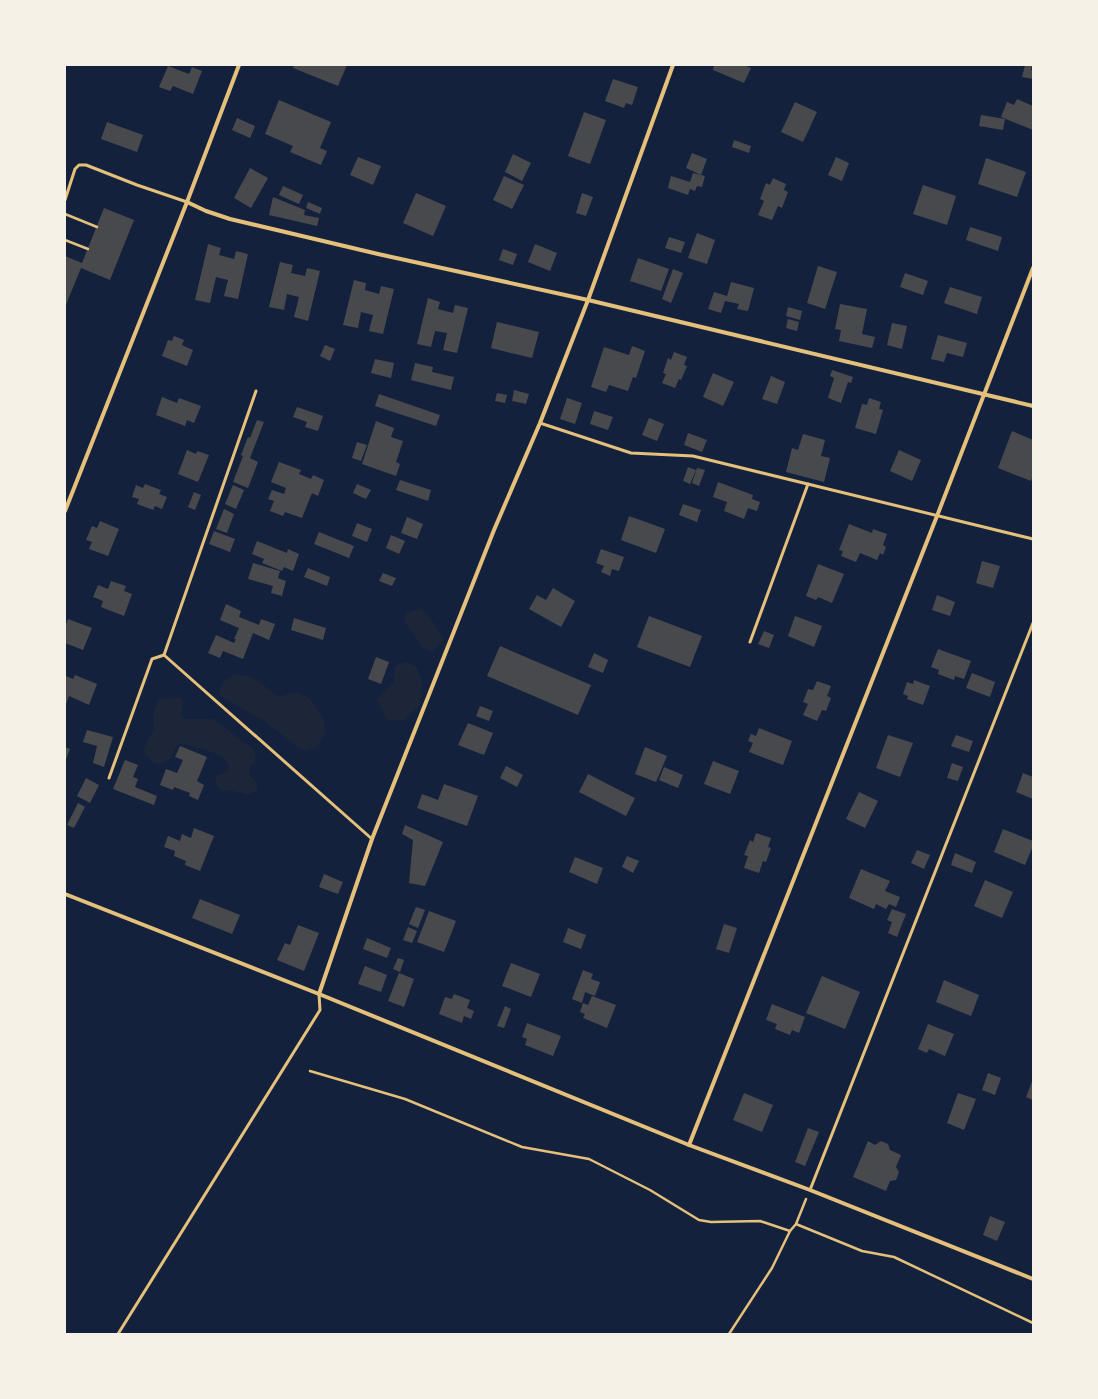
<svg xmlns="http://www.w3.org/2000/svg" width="1098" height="1399" font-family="Inter,sans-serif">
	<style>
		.green { fill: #1d2539 }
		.building { fill: #48494c }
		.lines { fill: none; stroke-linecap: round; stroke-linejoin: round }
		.path { stroke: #e5c07b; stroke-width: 2.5 }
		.service { stroke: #e5c07b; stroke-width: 3 }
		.minor { stroke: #e5c07b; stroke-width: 4 }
	</style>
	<rect width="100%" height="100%" fill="#14213d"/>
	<g class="green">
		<polygon points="420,609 427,613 444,639 432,652 424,649 405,622 405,613"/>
		<polygon points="406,662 416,666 422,682 420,705 405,720 387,720 377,699 394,682 395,666"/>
		<path d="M237 674 254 678 279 697 294 692 309 698 324 718 325 734 317 747 303 751 263 720 220 696C218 681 225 680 237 674Z"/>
		<path d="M180 698 183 702 181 714 184 719H213L254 750 256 760 249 769 250 775 257 784V790L247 795 230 790 221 791 215 781 216 775 227 772C228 770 229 767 228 765 227 752 189 746 178 743L170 759 160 764 154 763 146 755 144 749 154 728V710L158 699Z"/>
	</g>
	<g class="building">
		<polygon points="294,65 347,65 338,86 293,68"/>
		<polygon points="714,65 744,65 751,68 744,83 713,70"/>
		<polygon points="1025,65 1032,65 1031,70 1033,71 1033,79 1022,77"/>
		<polygon points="168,66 189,74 192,67 202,71 193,94 173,86 170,91 159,87"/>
		<polygon points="613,79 638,87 632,105 626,103 624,108 605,101"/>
		<polygon points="1017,99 1033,106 1033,130 1001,117 1007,102 1014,105"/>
		<polygon points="279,100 331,122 320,148 327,151 321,165 290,152 293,146 265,134"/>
		<polygon points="795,102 817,112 803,142 781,132"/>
		<polygon points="584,112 606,120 590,164 568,156"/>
		<polygon points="981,115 1005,119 1003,130 979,126"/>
		<polygon points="237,118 255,126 250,138 232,130"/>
		<polygon points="107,122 143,135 137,152 101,139"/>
		<polygon points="734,140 751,146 749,153 732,147"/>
		<polygon points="692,153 707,159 701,175 686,168"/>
		<polygon points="513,154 531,163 522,181 505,172"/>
		<polygon points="358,157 381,166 373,185 350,175"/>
		<polygon points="836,157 849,163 842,181 828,175"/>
		<polygon points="986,158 1026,172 1017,197 978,184"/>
		<polygon points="250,168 268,178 251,208 234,198"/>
		<polygon points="693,173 705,176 702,187 697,186 695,191 690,189 688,195 668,188 671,176 690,182"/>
		<polygon points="504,176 524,185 512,209 493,200"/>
		<polygon points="773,178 786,184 784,190 788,192 782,208 778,206 772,220 758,215 764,201 760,199 766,183 770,185"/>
		<polygon points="923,185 956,196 947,225 913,214"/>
		<polygon points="283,186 303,195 299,204 279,195"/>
		<polygon points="416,193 446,206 433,236 403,223"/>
		<polygon points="582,193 593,197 586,216 576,213"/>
		<polygon points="273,197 305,210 304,215 319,218 317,226 269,215"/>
		<polygon points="308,202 322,208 320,214 306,208"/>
		<polygon points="104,208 134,220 110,280 81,268 65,307 65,256 82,263"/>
		<polygon points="970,227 1002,237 998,251 966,240"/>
		<polygon points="697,233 715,240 707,264 688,258"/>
		<polygon points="669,237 685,242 681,253 665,248"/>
		<polygon points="208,244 221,248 219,255 234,259 236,251 248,254 238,299 224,296 228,280 216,277 210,303 195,300"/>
		<polygon points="535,244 557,253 550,271 528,262"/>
		<polygon points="503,249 517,254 513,265 499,260"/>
		<polygon points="638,258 669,269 661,291 630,281"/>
		<polygon points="280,262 293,265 291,273 305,276 307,268 320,271 308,321 294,317 299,297 287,294 284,310 269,307"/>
		<polygon points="818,266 837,272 825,309 807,303"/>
		<polygon points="673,269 683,273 671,303 662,299"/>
		<polygon points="905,273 928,281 923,295 900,287"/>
		<polygon points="354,280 366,283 365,290 379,294 381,286 394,289 383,334 369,331 373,315 361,312 358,328 343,325"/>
		<polygon points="731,282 754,288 748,311 737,309 739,304 725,301 721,313 708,309 714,292 727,296"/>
		<polygon points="950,287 982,297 977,314 944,303"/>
		<polygon points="428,298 440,302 438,309 453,313 455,305 468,308 457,353 443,350 447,333 435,331 431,347 417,344"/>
		<polygon points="840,304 867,309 862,334 875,337 872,348 839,341 841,330 835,329"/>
		<polygon points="788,307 802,311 800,320 786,316"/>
		<polygon points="788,319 799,322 797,331 786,328"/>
		<polygon points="497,322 539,332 532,358 491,348"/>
		<polygon points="892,323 907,326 902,349 887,345"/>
		<polygon points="938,335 967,343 963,357 947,353 944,362 931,359"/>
		<polygon points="174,336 184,340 182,345 193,350 187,366 162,356 168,340 172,341"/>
		<polygon points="325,345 335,349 330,361 320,356"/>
		<polygon points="632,346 645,351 636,378 633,377 628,391 609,385 606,392 591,387 604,347 629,355"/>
		<polygon points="674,352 687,357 684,365 687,366 681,380 679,379 675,388 662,383 666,374 663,373 668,358 671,360"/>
		<polygon points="375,359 394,363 391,378 371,373"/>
		<polygon points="415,363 433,367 432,372 454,377 451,390 411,380"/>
		<polygon points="832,370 853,377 851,383 848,382 841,403 828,398 834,378 830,376"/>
		<polygon points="713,373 734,382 723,406 703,397"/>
		<polygon points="771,376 785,382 777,404 762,399"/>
		<polygon points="514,390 529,394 526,404 512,401"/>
		<polygon points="497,393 507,395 505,403 495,401"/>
		<polygon points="379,394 440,415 436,426 375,406"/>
		<polygon points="162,397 177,403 179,398 201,406 194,423 187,420 185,426 156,415"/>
		<polygon points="567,398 582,403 575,424 560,419"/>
		<polygon points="869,398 881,402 879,409 883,410 876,434 855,428 862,404 867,405"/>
		<polygon points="297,407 323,416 318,431 305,427 307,422 293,417"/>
		<polygon points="594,411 613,417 608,430 590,424"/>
		<polygon points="649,418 664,424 657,441 642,435"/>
		<polygon points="257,420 264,422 250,458 258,462 248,488 233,482 243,456 241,455 248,437 250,438"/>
		<polygon points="376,421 394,428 391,437 403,441 396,462 400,464 396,476 362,464"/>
		<polygon points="1012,431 1033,440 1033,475 1031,481 998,468"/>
		<polygon points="688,433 707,440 702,452 684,445"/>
		<polygon points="803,434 825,440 821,456 830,458 824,482 786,472 792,448 798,450"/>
		<polygon points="357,442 367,445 361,461 352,458"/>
		<polygon points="187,450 196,454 197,451 209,455 198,482 178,474"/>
		<polygon points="899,450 921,460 912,481 890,471"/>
		<polygon points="279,462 301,470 299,474 311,479 313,475 324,480 318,496 312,493 302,518 285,512 283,516 270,511 274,501 268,499 272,490 284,494 286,488 271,482"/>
		<polygon points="688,467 696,470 690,484 683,481"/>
		<polygon points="697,468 705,470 699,486 692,483"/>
		<polygon points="400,480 431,490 428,501 396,490"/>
		<polygon points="718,482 753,495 752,499 760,502 757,511 748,508 744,519 724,511 727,502 713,497"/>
		<polygon points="145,484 161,490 159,494 167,497 162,509 155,506 153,510 137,504 139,499 132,497 136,485 143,488"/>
		<polygon points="357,484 371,490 366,499 353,493"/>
		<polygon points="233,485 244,490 236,509 225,504"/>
		<polygon points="194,492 201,495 195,510 188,507"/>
		<polygon points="683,504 701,510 697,522 679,515"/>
		<polygon points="224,509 234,514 227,533 216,529"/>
		<polygon points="629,516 665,529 656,553 621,540"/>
		<polygon points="407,517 423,524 417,539 401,533"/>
		<polygon points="100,521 119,529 108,556 89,549 92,542 86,540 92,526 97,528"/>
		<polygon points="357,523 372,529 367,542 352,536"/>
		<polygon points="849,524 872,533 873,529 887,534 883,545 886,547 883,555 880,553 877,560 860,553 856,562 841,556 843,551 839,550"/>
		<polygon points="214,531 235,539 230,552 209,544"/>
		<polygon points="319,532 354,546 349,558 314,544"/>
		<polygon points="391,535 405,541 399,554 386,548"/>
		<polygon points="257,541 287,553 288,549 299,554 293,571 284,567 282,571 262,563 264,559 252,554"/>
		<polygon points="601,549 624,557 619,571 612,569 610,576 601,572 604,566 596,563"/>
		<polygon points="982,561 1000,566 993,588 976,583"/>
		<polygon points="253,563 280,571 278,578 286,581 282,596 271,593 273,586 248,579"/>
		<polygon points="818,564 844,574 832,603 818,597 816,600 806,596"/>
		<polygon points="308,568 330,577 327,586 304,577"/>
		<polygon points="383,573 396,578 392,586 379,581"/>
		<polygon points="111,581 126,586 124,591 132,594 124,616 101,607 103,601 93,597 98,585 108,589"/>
		<polygon points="553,588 575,601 561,627 529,609 537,595 546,600"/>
		<polygon points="937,595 955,602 950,616 932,610"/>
		<polygon points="226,604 241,611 239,617 259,625 261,619 275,624 269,640 253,633 243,659 223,651 220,658 208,653 216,635 234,643 236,639 234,639 239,628 220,620"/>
		<polygon points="649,616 702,636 690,667 637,647"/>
		<polygon points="795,616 822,626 814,647 788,636"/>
		<polygon points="294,618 326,628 323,640 291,630"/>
		<polygon points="68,619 92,628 83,650 65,643 65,627"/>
		<polygon points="764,631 774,635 769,648 758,644"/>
		<polygon points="500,646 591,685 578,715 487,676"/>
		<polygon points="938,649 971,661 964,679 955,676 954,680 938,674 939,670 931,667"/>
		<polygon points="594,653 608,660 603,673 588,667"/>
		<polygon points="376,657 389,662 381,684 368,679"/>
		<polygon points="972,673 995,682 990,697 966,688"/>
		<polygon points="75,675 97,684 89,705 69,696 65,707 65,679 66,676 73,679"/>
		<polygon points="914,680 930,686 923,705 907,699 908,696 903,694 907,682 913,684"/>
		<polygon points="817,681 831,686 827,696 831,698 826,711 822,710 817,721 803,715 808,704 803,702 808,689 813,690"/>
		<polygon points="480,706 493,711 489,721 476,716"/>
		<polygon points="468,723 493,733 484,755 458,745"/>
		<polygon points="759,728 792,741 783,765 749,752 753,743 748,741 751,734 756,736"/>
		<polygon points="87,730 113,737 104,767 93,763 97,746 83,742"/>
		<polygon points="888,735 913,743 900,777 876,768"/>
		<polygon points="956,735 973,741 969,752 951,746"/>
		<polygon points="180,746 207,757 197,781 204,785 198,800 189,796 190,793 174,787 173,790 160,785 166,769 177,773 183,760 175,757"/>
		<polygon points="65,747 70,749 65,762"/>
		<polygon points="645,747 667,756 656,782 635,774"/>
		<polygon points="125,760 138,765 133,777 138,779 135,787 157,796 154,805 113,789"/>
		<polygon points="713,761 739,771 730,794 704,784"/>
		<polygon points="952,763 963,767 958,781 947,778"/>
		<polygon points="506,766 523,775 517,787 500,778"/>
		<polygon points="664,767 683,775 678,788 659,780"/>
		<polygon points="1023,773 1033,777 1033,799 1016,792"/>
		<polygon points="588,774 635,798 626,816 579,792"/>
		<polygon points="86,778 99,785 90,803 77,796"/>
		<polygon points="444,784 478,796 467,826 417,808 422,794 438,800"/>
		<polygon points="859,792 878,801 865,828 846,819"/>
		<polygon points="78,803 85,807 74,828 67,825"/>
		<polygon points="405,825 443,842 425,886 409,883 413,840 402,834"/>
		<polygon points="194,828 214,836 200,871 185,865 186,861 174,856 175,851 164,847 168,836 180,841 182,834 191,838"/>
		<polygon points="1003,829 1033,841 1033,846 1025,865 994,852"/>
		<polygon points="756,833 771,838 768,847 771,848 766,862 763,861 759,873 744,868 748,856 744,855 750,840 753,842"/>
		<polygon points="917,850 930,855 924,869 911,863"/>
		<polygon points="955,853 976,862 972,873 951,865"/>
		<polygon points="627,856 639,861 633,873 622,867"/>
		<polygon points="575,857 603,868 597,884 569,872"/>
		<polygon points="861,869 890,881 885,891 900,897 896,907 889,904 886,909 876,904 874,909 849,898"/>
		<polygon points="324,874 343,882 338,894 319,887"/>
		<polygon points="985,880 1013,892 1002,918 974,906"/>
		<polygon points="200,899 240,915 232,934 192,918"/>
		<polygon points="416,907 425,910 418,928 409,924"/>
		<polygon points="892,909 906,914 897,937 888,933 892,922 887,920"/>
		<polygon points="429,911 456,921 444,952 417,942"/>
		<polygon points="724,924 737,928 729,953 716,949"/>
		<polygon points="298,925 319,933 304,971 277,960 285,943 290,945"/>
		<polygon points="408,927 417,931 412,943 403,940"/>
		<polygon points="568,928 586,935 581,949 563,942"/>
		<polygon points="367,938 391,948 387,958 363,949"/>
		<polygon points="398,958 404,960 400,972 393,969"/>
		<polygon points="511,963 540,974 531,997 502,986"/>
		<polygon points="365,966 387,975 381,992 358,984"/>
		<polygon points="583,970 593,974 591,979 600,982 595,996 585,992 582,1003 572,999"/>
		<polygon points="399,973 414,979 404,1007 388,1001"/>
		<polygon points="822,976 860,992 845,1029 806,1013"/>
		<polygon points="944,980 979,995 971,1016 936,1002"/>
		<polygon points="454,994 470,1000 467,1008 474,1011 471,1019 464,1016 462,1023 439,1014 445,997 452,999"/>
		<polygon points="592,996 616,1005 607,1028 583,1018 585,1014 580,1012 583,1003 588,1005"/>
		<polygon points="772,1004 805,1017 799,1033 792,1030 790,1035 775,1029 777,1024 766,1020"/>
		<polygon points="505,1006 511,1009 504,1028 497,1026"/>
		<polygon points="527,1023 561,1036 553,1056 525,1045 527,1039 522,1037"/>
		<polygon points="928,1024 954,1034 945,1056 929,1049 927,1053 918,1049"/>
		<polygon points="988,1073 1001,1078 995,1095 982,1090"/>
		<polygon points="1033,1079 1033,1100 1026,1097"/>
		<polygon points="744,1093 773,1105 762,1132 733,1120"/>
		<polygon points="958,1093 976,1099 964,1130 947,1123"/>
		<polygon points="808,1128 819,1132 805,1166 795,1162"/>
		<polygon points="868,1141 875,1145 881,1141 888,1144 890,1150 901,1155 896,1167 899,1172 896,1180 890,1181 886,1191 853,1177"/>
		<polygon points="990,1216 1005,1222 997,1241 983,1235"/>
	</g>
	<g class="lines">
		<g class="path">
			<polyline points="65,214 97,227"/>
			<polyline points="65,240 88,249"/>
			<polyline points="310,1071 405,1099 522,1147 589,1159 650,1190 699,1220 711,1222 760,1221 790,1231"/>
			<polyline points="796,1224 862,1251 894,1257 1033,1323"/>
			<polyline points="729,1334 772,1268 790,1231 796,1224 806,1199"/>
		</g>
		<g class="service">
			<polyline points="65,200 75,169 79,165 86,165 137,185 187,202"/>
			<polyline points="540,423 631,453 693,456 1033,539"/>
			<polyline points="750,642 808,484"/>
			<polyline points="164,655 372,839"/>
			<polyline points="109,778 152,659 164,655 256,391"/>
			<polyline points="810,1190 1033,623"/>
			<polyline points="118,1334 320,1010 319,994"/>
		</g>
		<g class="minor">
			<polyline points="187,202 206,211 230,219 378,254 588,300 1033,406"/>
			<polyline points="65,511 187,202 239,65"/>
			<polyline points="65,894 319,994 689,1145 810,1190 1033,1279"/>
			<polyline points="319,994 372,839 494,530 540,423 588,300 673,65"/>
			<polyline points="689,1145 937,516 1033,268"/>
		</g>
	</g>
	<rect width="1098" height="1399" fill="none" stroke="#f6f1e7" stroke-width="132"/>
</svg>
